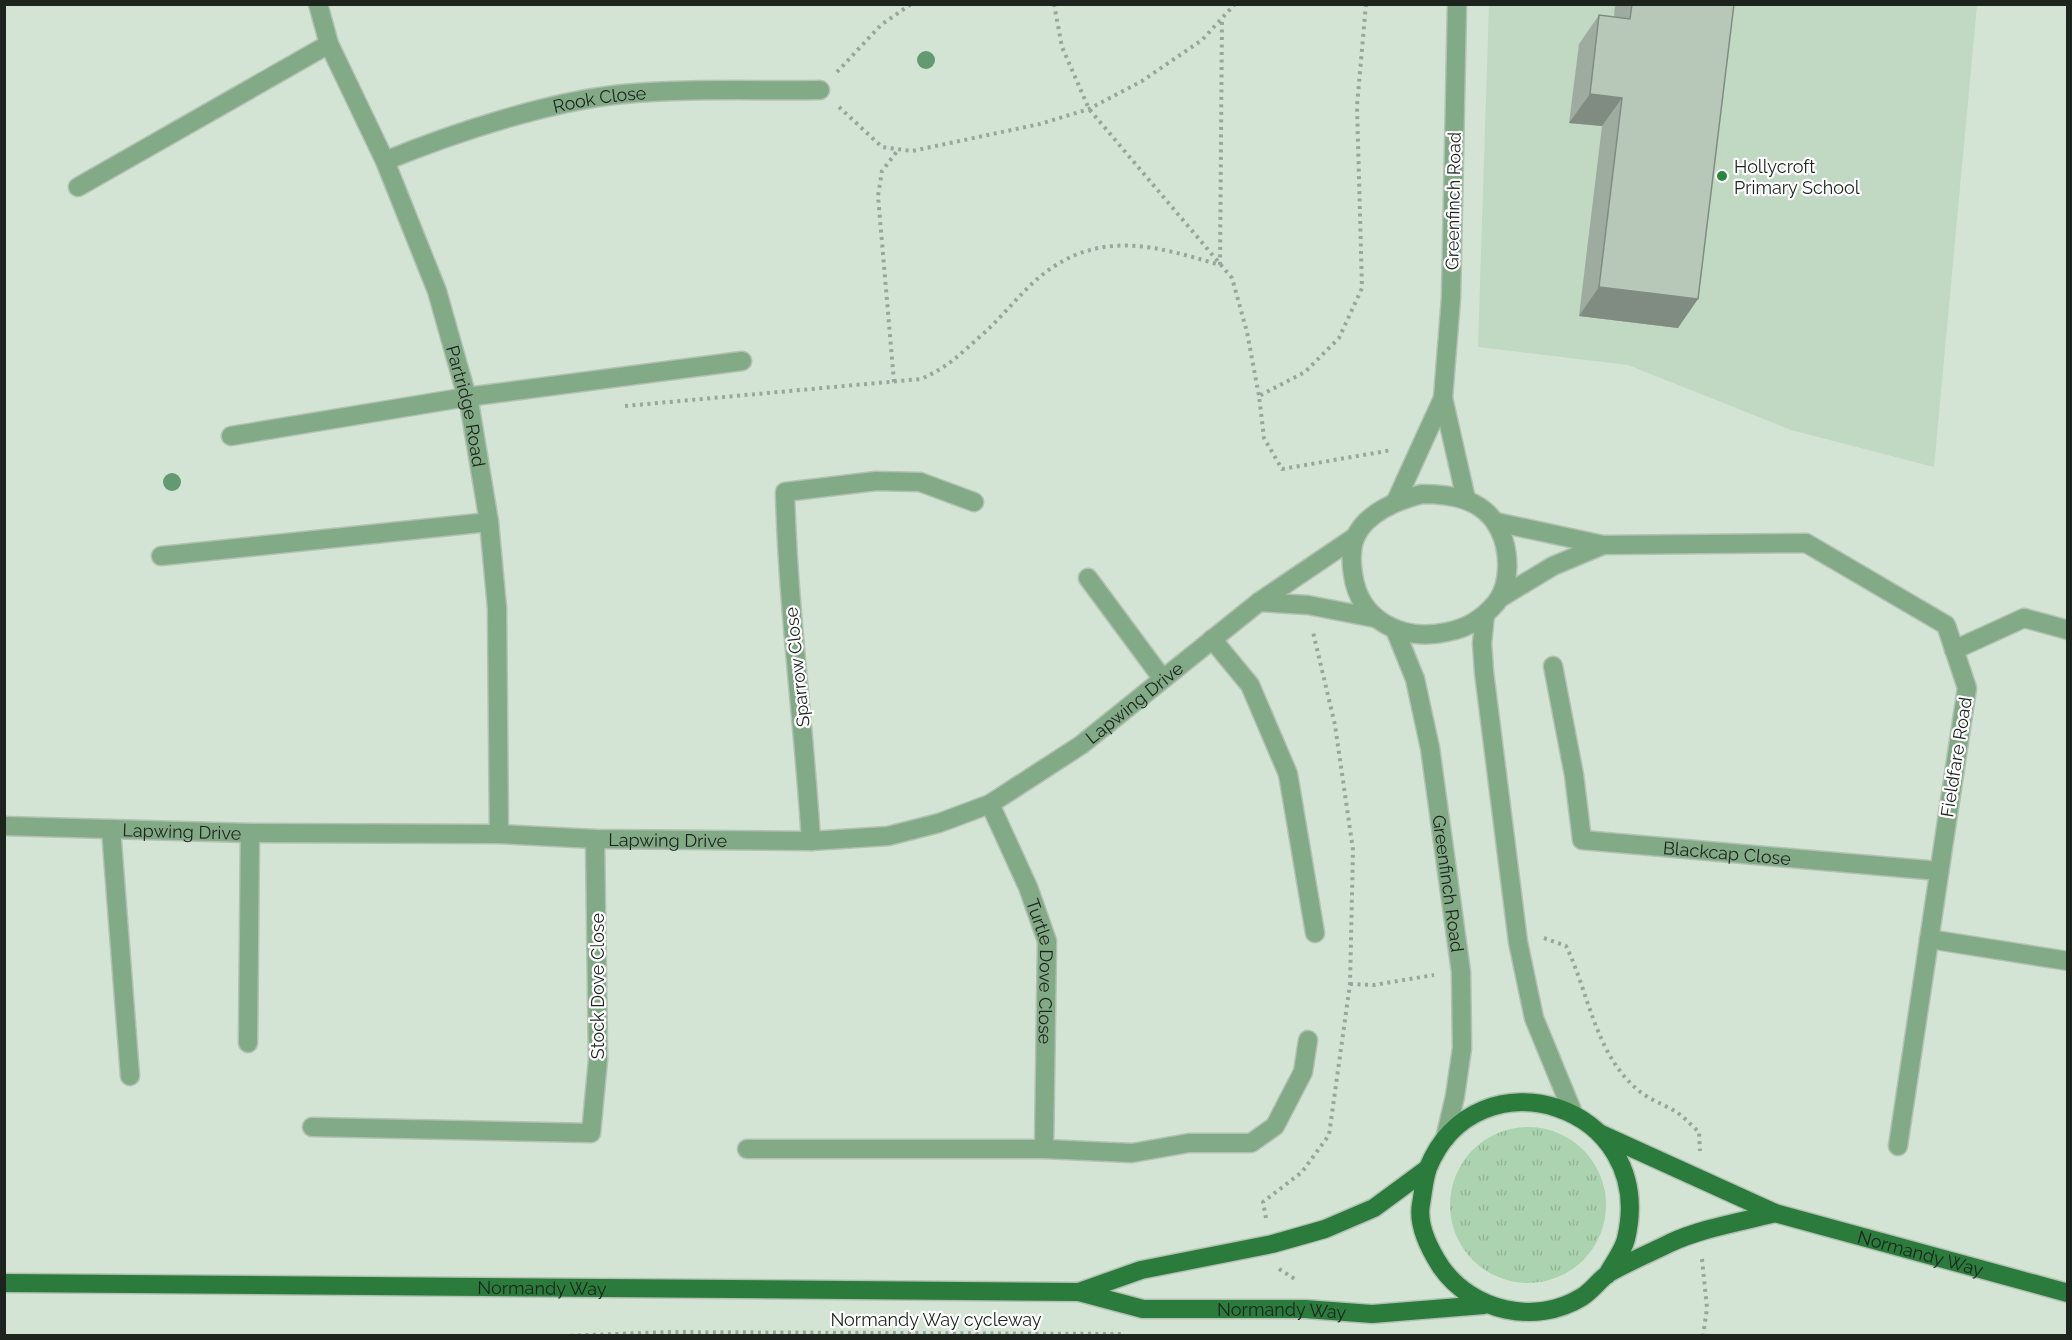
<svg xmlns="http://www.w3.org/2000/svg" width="2072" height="1340" font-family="Raleway,sans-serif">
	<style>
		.built { fill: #c1d8c3 }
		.grass { fill: url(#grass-tufts) }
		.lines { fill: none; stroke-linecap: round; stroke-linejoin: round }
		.minor-casing { stroke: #b2c1b3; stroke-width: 21 }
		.major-casing { stroke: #b2c1b3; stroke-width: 21 }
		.path { stroke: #99a79a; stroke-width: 4; stroke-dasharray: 3 4.5; stroke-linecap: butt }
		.minor { stroke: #83aa87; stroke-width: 18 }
		.major { stroke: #2b7c3c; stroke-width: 18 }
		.tree { fill: #639a72 }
		.wall { fill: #9dac9f }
		.shaded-wall { fill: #808c82 }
		.building { fill: #b7c8b9; stroke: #808c82; stroke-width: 1.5 }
		.poi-dot { fill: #26893e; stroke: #fff; stroke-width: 2 }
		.labels { text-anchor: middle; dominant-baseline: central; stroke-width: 4.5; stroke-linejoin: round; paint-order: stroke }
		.street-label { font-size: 18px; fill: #1d241e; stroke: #fff }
		.poi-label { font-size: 18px; fill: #1d241e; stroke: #fff; text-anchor: start }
	</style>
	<defs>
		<pattern id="grass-tufts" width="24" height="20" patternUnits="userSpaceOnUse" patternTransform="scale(1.5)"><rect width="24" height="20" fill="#abd3af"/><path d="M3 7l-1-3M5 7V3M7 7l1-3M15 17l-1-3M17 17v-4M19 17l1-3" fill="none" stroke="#93b596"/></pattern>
	</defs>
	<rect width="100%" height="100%" fill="#d3e4d4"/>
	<polygon class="built" points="1489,5 1977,5 1934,467 1791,430 1628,365 1478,347"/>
	<circle class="grass" cx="1528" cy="1205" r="78"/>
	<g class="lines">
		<g class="minor-casing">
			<g id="minor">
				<path id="s1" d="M318 4 329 44 385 161 437 291 470 408 489 522 497 608 499 834"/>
				<polyline points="1457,4 1451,298 1443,398 1466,499"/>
				<path id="s2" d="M385 161C453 133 550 101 623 94 688 88 755 91 820 90"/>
				<polyline points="78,187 329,44"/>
				<polyline points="231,436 467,397 742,361"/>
				<path d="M1422 494C1452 494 1484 499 1499 529 1510 550 1511 584 1496 603 1482 619 1468 628 1447 632 1403 642 1359 621 1353 574 1351 563 1351 548 1355 538 1365 513 1398 500 1422 494Z"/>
				<polyline points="1396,501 1443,398"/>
				<polyline points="1496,522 1603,545 1806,543 1946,625 1967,688 1898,1146"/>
				<polyline points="161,556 489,522"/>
				<polyline points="1088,578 1162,678"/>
				<polyline points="1500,598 1553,566 1603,545"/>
				<polyline points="1259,602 1308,605 1375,618"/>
				<polyline points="1485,615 1482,643 1484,672 1518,942 1534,1018 1573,1113"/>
				<path id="s3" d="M1396 632 1415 679 1430 748 1461 972 1462 1048 1455 1096 1445 1139"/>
				<polyline points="1212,639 1250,685 1288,774 1315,933"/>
				<polyline points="1954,650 2024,618 2068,630"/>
				<path id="s4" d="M1553 666 1574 775 1582 840 1939 871"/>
				<path id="s5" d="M990 804 1028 887 1047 941 1044 1149"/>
				<path id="s6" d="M4 826 250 833 499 834 595 839 811 841 888 836 939 823 990 804 1081 745 1259 602 1355 537"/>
				<polyline points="111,829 130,1076"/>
				<path d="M811 841C804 725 788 609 785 492L876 481 920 482 974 502"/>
				<polyline points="1929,939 2068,961"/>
				<polyline points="248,1043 250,833"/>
				<polyline points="312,1127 591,1133 598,1060 595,839"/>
				<polyline points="747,1149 1044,1149 1132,1153 1189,1143 1251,1143 1275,1126 1303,1072 1308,1040"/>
			</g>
		</g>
		<g class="major-casing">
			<g id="major">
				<path id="s7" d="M1601 1134 1775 1213 2068 1293"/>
				<path d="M1607 1275C1613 1264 1623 1251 1626 1239 1658 1103 1476 1049 1428 1168 1424 1179 1423 1193 1421 1204 1417 1225 1430 1250 1441 1267 1472 1311 1535 1326 1582 1297 1592 1291 1599 1280 1609 1273 1628 1262 1650 1253 1670 1243 1702 1228 1741 1222 1775 1213"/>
				<path id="s8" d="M4 1283 1079 1292 1143 1309H1305L1372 1314 1484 1305"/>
				<polyline points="1079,1292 1141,1270 1272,1244 1325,1229 1374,1208 1427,1169"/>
			</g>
		</g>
		<g class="path">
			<polyline points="1054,4 1062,47 1089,109 1232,278 1247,332 1259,396"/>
			<polyline points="1366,4 1357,106 1362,288 1339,338 1305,372 1259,396 1264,438 1282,469 1392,450"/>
			<polyline points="837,72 881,25 911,4"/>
			<polyline points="839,107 882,147 912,151 1040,124 1089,109 1142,81 1202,40 1235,4"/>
			<polyline points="894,382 878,196 882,171 898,150"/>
			<path d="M625 406 921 379C950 366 960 354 983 334 1004 315 1021 292 1042 275 1100 229 1156 246 1220 265L1222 18"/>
			<path d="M1544 938 1566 946C1589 993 1595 1054 1638 1090 1649 1100 1666 1105 1678 1113 1686 1119 1692 1126 1699 1132L1700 1151"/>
			<polyline points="1350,984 1374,985 1434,975"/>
			<polyline points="1266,1218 1263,1202 1302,1172 1329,1135 1350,984 1353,850 1335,725 1313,632"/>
			<polyline points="1702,1259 1707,1308 1703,1336"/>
			<polyline points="1279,1269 1298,1281"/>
			<polyline points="563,1336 668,1332 1124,1334"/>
		</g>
		<use href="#minor" class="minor"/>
		<use href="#major" class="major"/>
	</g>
	<g class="tree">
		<circle cx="926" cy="60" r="9"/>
		<circle cx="172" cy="482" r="9"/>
	</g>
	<polygon class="wall" points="1615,4 1734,4 1678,328 1579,316 1602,126 1569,123 1579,44 1599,15 1614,17"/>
	<g class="shaded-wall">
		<polygon points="1590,94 1622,98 1602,126 1569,123"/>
		<polygon points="1599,287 1698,299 1678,328 1579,316"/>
	</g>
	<polygon class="building" points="1632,4 1734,4 1698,299 1599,287 1622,98 1590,94 1599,15 1630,19"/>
	<circle class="poi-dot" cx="1722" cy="176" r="6"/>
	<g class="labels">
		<g class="street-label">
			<text stroke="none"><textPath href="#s2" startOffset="224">Rook Close</textPath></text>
			<text transform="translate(1453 201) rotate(-89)">Greenfinch Road</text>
			<text stroke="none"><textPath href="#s1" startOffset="430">Partridge Road</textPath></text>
			<text transform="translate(797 667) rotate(-96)">Sparrow Close</text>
			<text stroke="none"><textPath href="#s6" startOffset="1168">Lapwing Drive</textPath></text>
			<text transform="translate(1956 757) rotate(-81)">Fieldfare Road</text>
			<text stroke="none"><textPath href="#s6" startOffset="178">Lapwing Drive</textPath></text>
			<text stroke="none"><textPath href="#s6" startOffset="664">Lapwing Drive</textPath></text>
			<text stroke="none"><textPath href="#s4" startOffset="322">Blackcap Close</textPath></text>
			<text stroke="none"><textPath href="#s3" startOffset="258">Greenfinch Road</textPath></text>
			<text stroke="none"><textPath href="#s5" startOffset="178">Turtle Dove Close</textPath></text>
			<text transform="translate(597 986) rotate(-90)">Stock Dove Close</text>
			<text stroke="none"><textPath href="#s7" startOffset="342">Normandy Way</textPath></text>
			<text stroke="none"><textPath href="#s8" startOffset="538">Normandy Way</textPath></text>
			<text stroke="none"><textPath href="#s8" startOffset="1280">Normandy Way</textPath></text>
			<text x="936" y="1319">Normandy Way cycleway</text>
		</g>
		<g class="poi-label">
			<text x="1734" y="166">Hollycroft<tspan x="1734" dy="21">Primary School</tspan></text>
		</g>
	</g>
	<rect width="2072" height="1340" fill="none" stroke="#1d241e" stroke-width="12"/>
</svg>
